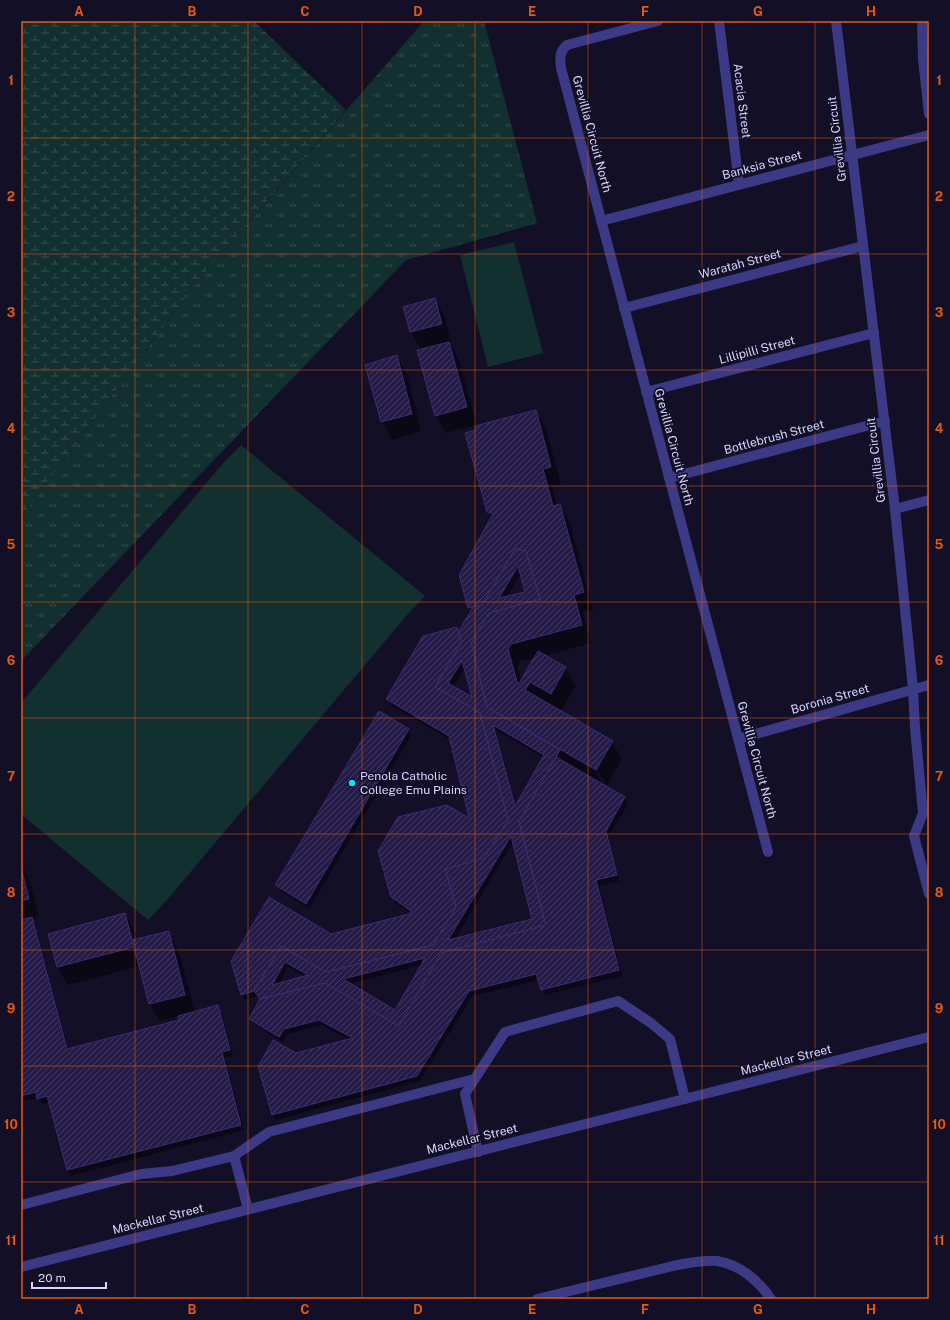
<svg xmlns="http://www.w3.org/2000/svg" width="950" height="1320" font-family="'Public Sans',sans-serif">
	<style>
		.grass { fill: url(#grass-tufts) }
		.wetland { fill: url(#wetland-marsh) }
		.pitch { fill: #12302f }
		.shadow { fill: #0007; fill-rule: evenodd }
		.building { fill: url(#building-hatch); stroke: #3b2d73; fill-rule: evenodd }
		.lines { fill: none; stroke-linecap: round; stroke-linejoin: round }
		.service { stroke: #3d3a85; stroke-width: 10 }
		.minor { stroke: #3d3a85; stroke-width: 10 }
		.grid { fill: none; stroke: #e8590c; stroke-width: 1; stroke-opacity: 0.55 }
		.poi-dot { fill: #00e5ff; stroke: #130f26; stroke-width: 1.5 }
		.labels { text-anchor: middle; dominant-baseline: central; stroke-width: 3.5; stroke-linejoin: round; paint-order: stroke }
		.street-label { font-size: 12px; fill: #d9d4ff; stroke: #130f26 }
		.poi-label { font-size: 12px; fill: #d9d4ff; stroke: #130f26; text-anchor: start }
		.neatline { fill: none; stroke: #e8590c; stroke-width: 1.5 }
		.grid-label { font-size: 13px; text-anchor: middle; font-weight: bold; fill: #e8590c }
	</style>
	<defs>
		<pattern id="grass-tufts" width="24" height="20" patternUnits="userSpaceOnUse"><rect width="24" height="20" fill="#12302f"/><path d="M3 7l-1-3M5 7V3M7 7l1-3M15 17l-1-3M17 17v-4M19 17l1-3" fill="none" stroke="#344d4e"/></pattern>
		<pattern id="wetland-marsh" width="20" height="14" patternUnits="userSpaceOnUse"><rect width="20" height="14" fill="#12302f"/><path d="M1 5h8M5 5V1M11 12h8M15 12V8" fill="none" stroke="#344d4e"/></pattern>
		<pattern id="building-hatch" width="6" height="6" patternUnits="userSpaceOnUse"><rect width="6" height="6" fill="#241b47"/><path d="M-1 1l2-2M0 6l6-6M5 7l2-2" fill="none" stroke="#433b63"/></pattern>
	</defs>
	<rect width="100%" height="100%" fill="#130f26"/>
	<polygon class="grass" points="424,21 484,21 537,223 406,260 21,661 21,517 197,282"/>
	<polygon class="wetland" points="21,21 254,21 346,110 197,282 21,517"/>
	<g class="pitch">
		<polygon points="514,242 543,353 488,367 460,255"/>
		<polygon points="241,445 425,596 407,615 167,900 148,920 21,814 21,703 225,461"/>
	</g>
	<g class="shadow">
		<path d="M435 300 445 317 451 342H449L459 360 477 427 536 411 546 429 561 484 552 487 557 506 559 505 570 523 593 610 583 612 591 643 544 656 565 668 576 686 560 712 612 742 622 759 606 787 625 798 628 804 608 837 619 881 599 886 622 976 545 995 542 989 539 980 472 996 420 1081 276 1120 272 1115 296 1054 350 1040 322 1025 287 1034 283 1042 254 1024 250 1019 261 1000 259 996 245 1000 242 995 260 990 232 961 410 915 411 913 395 903 392 897 470 821 451 740 390 705 387 699 456 628 459 633 471 611 460 575 492 519 488 512 476 425 446 433 436 416 421 350 411 332 404 307ZM521 573 526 592 507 597ZM535 658 521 681 517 667 521 661ZM465 667 474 700 453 687ZM495 729 544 758 516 806ZM594 765 607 786H604L593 766ZM513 842 533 920 455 939ZM422 965 395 1011 349 984ZM288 967 305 977 279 984Z"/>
		<polygon points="397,357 407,374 421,431 392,440 382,422 367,366"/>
		<polygon points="408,730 411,736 309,909 280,891 277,885"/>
		<polygon points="21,865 29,879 39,916 32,918 35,924 68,1050 181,1021 179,1016 160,1021 150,1004 140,966 68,985 57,967 49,934 125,914 135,932 137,940 168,932 178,949 195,1012 218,1006 221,1012 233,1056 225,1058 244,1130 71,1176 68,1170 50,1102 42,1104 38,1098 21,1102"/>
	</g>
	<g class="building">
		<polygon points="435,298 442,324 410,332 403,307"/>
		<polygon points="449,342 467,407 435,416 417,350"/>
		<polygon points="397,355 412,414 381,422 365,365"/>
		<polygon points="536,410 551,467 543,469 553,506 560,504 584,592 574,595 582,625 511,644 508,649 518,685 538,651 566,667 551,694 530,682 525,690 613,741 596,770 487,707 471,643 489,613 540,599 526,551 515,549 482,605 468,608 459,575 493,514 487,512 465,433 476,430 475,426"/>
		<path d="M515 549 526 551 540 599 489 613 471 643 487 707 560 750 519 822 546 925 441 953 399 1026 325 983 260 999 254 991 281 946 326 972 433 945 456 907 445 869 484 858 508 820 480 713 435 687 461 643 458 632 473 607 482 605ZM518 566 525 592 499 598ZM462 661 472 697 448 683ZM493 725 544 755 515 806ZM511 836 532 919 448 940ZM425 958 395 1010 343 979ZM285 962 308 975 272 985Z"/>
		<polygon points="457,627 461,643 435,687 480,713 508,820 484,858 445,869 456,907 433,945 326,972 281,946 254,991 241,995 231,961 269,897 331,934 409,914 411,911 391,897 378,851 398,817 447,805 469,818 449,736 386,699 423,636"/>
		<polygon points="379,711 409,729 306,904 275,885"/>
		<polygon points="556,757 625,797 606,831 617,875 596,880 619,970 541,990 536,974 469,991 417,1076 272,1115 258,1066 273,1040 296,1053 353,1038 319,1020 284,1029 279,1037 249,1019 260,999 325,983 399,1026 441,953 546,925 519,822"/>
		<polygon points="21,867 29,899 21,901"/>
		<polygon points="125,913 134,947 57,967 48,934"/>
		<polygon points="32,917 67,1049 179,1020 178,1016 218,1005 230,1050 222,1052 241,1125 67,1170 47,1096 37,1099 36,1092 21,1096 21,920"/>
		<polygon points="169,931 185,995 149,1004 132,940"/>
	</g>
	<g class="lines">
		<g class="service">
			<polyline points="478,1152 465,1094 505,1032 618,1001 651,1023 670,1039 685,1099"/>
			<polyline points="234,1156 269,1132 474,1079"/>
			<polyline points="21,1205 141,1174 172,1171 234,1156 248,1209"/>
		</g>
		<g class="minor">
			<path d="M658 21 567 45C559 52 560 58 561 68L768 852"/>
			<polyline points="719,21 739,184"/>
			<polyline points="836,21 895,509 913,689 915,728 923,813 914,836 929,894"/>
			<polyline points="922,21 923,59 929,114"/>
			<polyline points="601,221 929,135"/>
			<polyline points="624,308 863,246"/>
			<polyline points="646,392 874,333"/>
			<polyline points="669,478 885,421"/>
			<polyline points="895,509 929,500"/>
			<polyline points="738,739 929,685"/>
			<polyline points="21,1267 929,1037"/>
			<path d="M537 1299 677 1265C690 1263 703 1260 717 1261 739 1264 759 1281 771 1299"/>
		</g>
	</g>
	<path class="grid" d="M135 21V1299M248 21V1299M362 21V1299M475 21V1299M588 21V1299M702 21V1299M815 21V1299M21 138H929M21 254H929M21 370H929M21 486H929M21 602H929M21 718H929M21 834H929M21 950H929M21 1066H929M21 1182H929"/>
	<circle class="poi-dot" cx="352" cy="783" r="4"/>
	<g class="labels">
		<g class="street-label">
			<text transform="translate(742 101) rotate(83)">Acacia Street</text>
			<text transform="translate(592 134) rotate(75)">Grevillia Circuit North</text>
			<text transform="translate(837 139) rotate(-97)">Grevillia Circuit</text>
			<text transform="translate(762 165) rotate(-15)">Banksia Street</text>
			<text transform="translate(740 264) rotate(-15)">Waratah Street</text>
			<text transform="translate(757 350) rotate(-15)">Lillipilli Street</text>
			<text transform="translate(774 437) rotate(-15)">Bottlebrush Street</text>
			<text transform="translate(674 447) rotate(75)">Grevillia Circuit North</text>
			<text transform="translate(876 460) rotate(-97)">Grevillia Circuit</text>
			<text transform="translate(830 699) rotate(-16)">Boronia Street</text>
			<text transform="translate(757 760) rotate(75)">Grevillia Circuit North</text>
			<text transform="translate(786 1060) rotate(-14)">Mackellar Street</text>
			<text transform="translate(472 1139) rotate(-14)">Mackellar Street</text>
			<text transform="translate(158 1219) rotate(-14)">Mackellar Street</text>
		</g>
		<g class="poi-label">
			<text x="360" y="776">Penola Catholic<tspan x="360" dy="14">College Emu Plains</tspan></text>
		</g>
	</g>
	<rect width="950" height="1320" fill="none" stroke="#130f26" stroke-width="44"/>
	<path d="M32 1282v6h74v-6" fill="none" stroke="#d9d4ff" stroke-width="2"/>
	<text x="38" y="1282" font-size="12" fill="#d9d4ff" stroke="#130f26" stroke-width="3" paint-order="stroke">20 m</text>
	<rect x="22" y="22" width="906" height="1276" class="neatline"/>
	<g class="grid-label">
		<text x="79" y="16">A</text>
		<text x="192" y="16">B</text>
		<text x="305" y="16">C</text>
		<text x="418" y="16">D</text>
		<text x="532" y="16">E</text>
		<text x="645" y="16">F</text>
		<text x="758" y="16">G</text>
		<text x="871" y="16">H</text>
		<text x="11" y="85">1</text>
		<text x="939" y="85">1</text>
		<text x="11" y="201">2</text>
		<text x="939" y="201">2</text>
		<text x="11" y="317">3</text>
		<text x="939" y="317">3</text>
		<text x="11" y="433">4</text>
		<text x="939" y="433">4</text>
		<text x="11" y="549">5</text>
		<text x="939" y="549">5</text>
		<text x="11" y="665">6</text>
		<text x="939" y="665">6</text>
		<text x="11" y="781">7</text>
		<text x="939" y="781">7</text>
		<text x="11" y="897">8</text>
		<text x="939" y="897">8</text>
		<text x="11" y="1013">9</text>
		<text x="939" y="1013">9</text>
		<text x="11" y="1129">10</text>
		<text x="939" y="1129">10</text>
		<text x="11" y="1245">11</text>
		<text x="939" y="1245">11</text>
		<text x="79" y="1314">A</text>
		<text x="192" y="1314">B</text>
		<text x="305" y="1314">C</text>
		<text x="418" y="1314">D</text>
		<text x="532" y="1314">E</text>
		<text x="645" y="1314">F</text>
		<text x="758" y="1314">G</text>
		<text x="871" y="1314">H</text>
	</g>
</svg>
